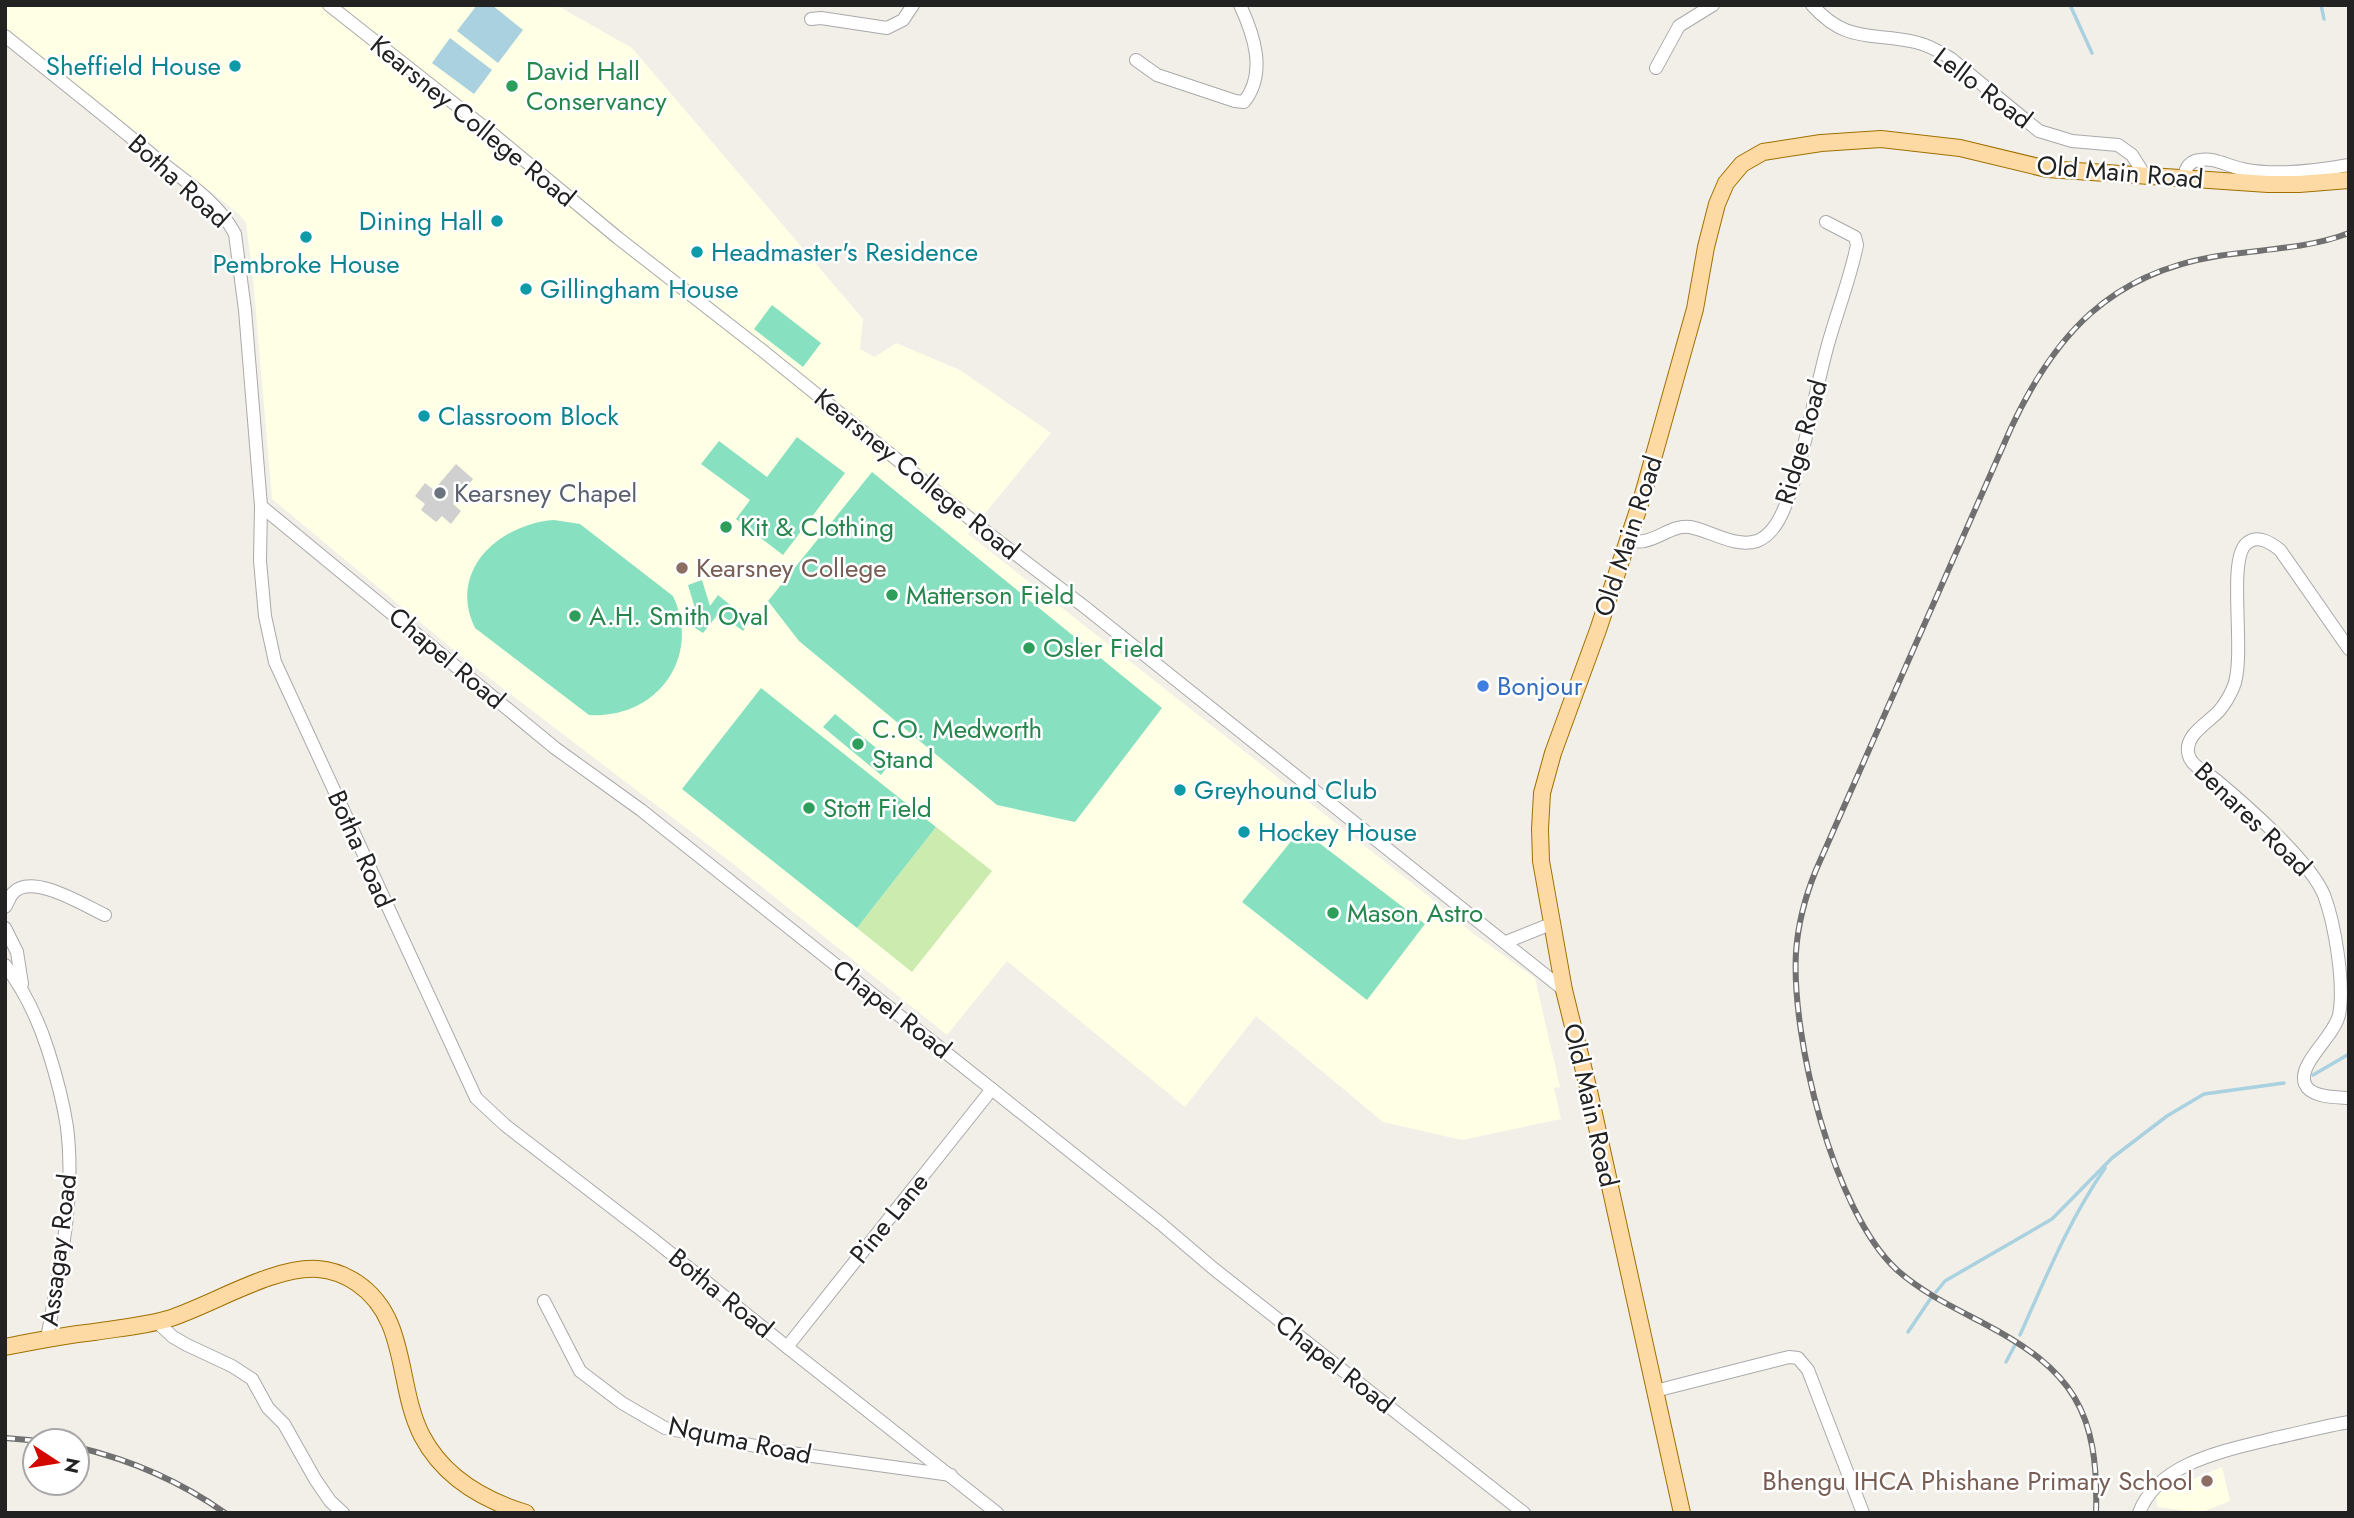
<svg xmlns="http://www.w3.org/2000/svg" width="2354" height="1518" font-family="Jost,sans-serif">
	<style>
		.education { fill: #feffe4 }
		.religious { fill: #d0d0d0 }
		.grass { fill: #cbebaf }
		.pitch { fill: #87e1c1 }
		.water { fill: #a9d1df }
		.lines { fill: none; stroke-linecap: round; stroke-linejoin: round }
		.stream { stroke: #a9d1df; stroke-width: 3.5 }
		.minor-casing { stroke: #a9a9a9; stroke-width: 14 }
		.major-casing { stroke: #9f7000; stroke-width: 18 }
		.minor { stroke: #fff; stroke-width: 12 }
		.major { stroke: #fdd9a3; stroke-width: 16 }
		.rail-casing { stroke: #707070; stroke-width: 6 }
		.rail { stroke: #fff; stroke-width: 3.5; stroke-dasharray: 10; stroke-linecap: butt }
		.culture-dot { fill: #0f9aa8; stroke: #fff; stroke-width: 2.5 }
		.leisure-dot { fill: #2e9e5b; stroke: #fff; stroke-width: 2.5 }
		.worship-dot { fill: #6b7280; stroke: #fff; stroke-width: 2.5 }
		.education-dot { fill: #8d6e63; stroke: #fff; stroke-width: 2.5 }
		.shop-dot { fill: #3f7fe0; stroke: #fff; stroke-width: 2.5 }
		.labels { text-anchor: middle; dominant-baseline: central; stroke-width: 5; stroke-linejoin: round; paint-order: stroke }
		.culture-label { font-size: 26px; fill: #0d838f; stroke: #fff; text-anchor: start }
		.leisure-label { font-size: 26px; fill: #27864d; stroke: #fff; text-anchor: start }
		.street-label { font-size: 26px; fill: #222; stroke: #fff }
		.worship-label { font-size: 26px; fill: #5b616d; stroke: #fff; text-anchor: start }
		.education-label { font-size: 26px; fill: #785e54; stroke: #fff; text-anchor: start }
		.shop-label { font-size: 26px; fill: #366cbe; stroke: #fff; text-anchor: start }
	</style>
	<rect width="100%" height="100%" fill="#f2efe9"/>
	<g class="education">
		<polygon points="5,5 556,5 632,48 863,319 860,349 875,357 896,343 960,370 1051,433 968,534 1422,891 1475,935 1535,978 1560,1087 1554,1088 1561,1119 1462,1140 1383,1122 1256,1016 1185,1107 1007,961 947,1035 732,863 467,661 272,499 253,279 246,223 240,215 5,27"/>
		<polygon points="2222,1467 2230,1501 2200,1513 2158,1507 2155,1495"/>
	</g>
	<polygon class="religious" points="456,464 473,479 453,504 461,511 451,524 442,516 436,522 421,510 425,504 415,496 425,483 434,490"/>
	<polygon class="grass" points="936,827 992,871 912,972 857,928"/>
	<g class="pitch">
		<polygon points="772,305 821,343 803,367 754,329"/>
		<polygon points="797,437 845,473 783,555 736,519 750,500 701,464 719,441 767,477"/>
		<polygon points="872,472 1162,708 1075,822 997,805 799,641 768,601"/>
		<path d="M554 520 580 524 673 596C702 658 656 719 589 715L475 628C447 571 499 524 554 520Z"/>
		<polygon points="702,580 710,606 718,595 750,621 743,631 719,613 703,633 691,625 697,615 688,585"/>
		<polygon points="761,688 936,827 857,928 682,789"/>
		<polygon points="835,714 892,761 881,775 823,727"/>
		<polygon points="1301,829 1425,924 1367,1000 1242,902"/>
	</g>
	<g class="water">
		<polygon points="477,5 492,5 523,30 498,63 457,31"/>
		<polygon points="450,38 492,70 474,94 432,63"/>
	</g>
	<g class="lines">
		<g class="stream">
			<polyline points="2070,5 2092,53"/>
			<polyline points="2321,5 2324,19"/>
			<polyline points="2313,1075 2349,1054"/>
			<polyline points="1936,1292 1945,1281 2052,1219 2112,1158 2167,1116 2204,1094 2284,1083"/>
			<polyline points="1908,1332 1931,1298"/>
			<path d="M2020 1335C2046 1277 2069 1220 2105 1168"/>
			<polyline points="2006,1362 2015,1345"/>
		</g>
		<g class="minor-casing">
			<g id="minor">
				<polyline points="329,5 494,135 618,238 763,351 984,530 1086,608 1564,990"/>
				<path d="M1812 5C1847 44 1871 32 1915 42 1928 45 1939 51 1950 58L2039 131 2072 141 2118 145 2132 155 2146 177"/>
				<polyline points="811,19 821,18 887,28 903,20 913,5"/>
				<path d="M5 36C56 77 107 117 157 159 184 180 219 203 235 234L245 310 261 506 260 561 265 616 275 662 476 1098 505 1125 653 1239 787 1347 997 1513"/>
				<path d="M1136 60 1157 75 1235 101 1244 102C1267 73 1254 35 1240 5"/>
				<polyline points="1656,68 1679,26 1713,5"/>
				<path d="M2184 179C2185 168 2189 161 2200 160 2215 157 2229 167 2243 169 2276 176 2316 171 2349 165"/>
				<polyline points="261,506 555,748 641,810 1160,1223 1214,1269 1524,1513"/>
				<path d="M1628 541C1634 541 1639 542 1644 541 1661 538 1672 525 1690 527 1711 531 1735 548 1757 541 1770 536 1779 521 1784 509 1804 460 1813 400 1827 348 1836 314 1850 280 1857 245L1855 237 1826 222"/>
				<path d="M2349 649 2280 550C2271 543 2258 534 2247 543 2226 559 2247 658 2233 688 2230 695 2224 705 2219 711 2208 723 2182 736 2189 756 2192 767 2208 773 2216 780 2246 805 2310 861 2324 895 2335 924 2345 985 2339 1015 2334 1037 2297 1064 2305 1084 2311 1098 2336 1097 2349 1098"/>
				<path d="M5 907C8 903 10 896 13 893 32 872 85 906 105 915"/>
				<polyline points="5,928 17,952 22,984"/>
				<polyline points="1506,942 1551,924"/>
				<path d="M5 965C25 991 38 1019 48 1050 56 1075 63 1101 67 1127 76 1198 59 1270 47 1339"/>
				<polyline points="544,1301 580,1371 622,1403 665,1428 791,1453 951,1475"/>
				<polyline points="157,1322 173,1337 187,1345 232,1366 252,1379 268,1408 284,1424 315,1479 330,1501 343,1513"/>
				<polyline points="787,1347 992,1089"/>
				<polyline points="1655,1391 1789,1357 1798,1358 1808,1370 1863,1513"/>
				<path d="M2139 1513C2158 1461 2229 1450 2275 1438 2300 1433 2324 1426 2349 1422"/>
			</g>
		</g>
		<g class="major-casing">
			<g id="major">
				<path d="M5 1347C35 1341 65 1335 94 1332 119 1328 144 1326 168 1319 212 1305 273 1266 318 1269 332 1270 345 1275 357 1283 409 1318 396 1386 422 1436 443 1476 483 1500 526 1513"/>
				<polyline points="1682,1513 1589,1091 1564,990 1541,861 1540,829 1542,793 1553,753 1598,630 1642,498 1695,309 1706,247 1717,204 1726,183 1742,164 1763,152 1821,143 1881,139 1960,148 2047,169 2268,184 2299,184 2349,180"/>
			</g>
		</g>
		<use href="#minor" class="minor"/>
		<use href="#major" class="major"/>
		<g class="rail-casing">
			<g id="rail">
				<polyline points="5,1438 40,1441"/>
				<path d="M77 1447C131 1460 180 1481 225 1513"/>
				<path d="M2096 1513C2099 1411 2073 1370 1983 1323 1953 1307 1923 1293 1897 1270 1833 1211 1791 1037 1796 952 1798 923 1805 897 1816 870L2011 428C2055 334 2111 273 2218 256 2262 249 2307 249 2349 233"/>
			</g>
		</g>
		<use href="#rail" class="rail"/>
	</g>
	<g class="culture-dot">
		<circle cx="235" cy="66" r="7"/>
		<circle cx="497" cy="221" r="7"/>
		<circle cx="306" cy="237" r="7"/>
		<circle cx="697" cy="252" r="7"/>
		<circle cx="526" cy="289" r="7"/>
		<circle cx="424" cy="416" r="7"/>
		<circle cx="1180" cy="790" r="7"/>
		<circle cx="1244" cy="832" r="7"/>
	</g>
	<g class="leisure-dot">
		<circle cx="512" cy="86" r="7"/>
		<circle cx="726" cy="527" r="7"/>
		<circle cx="892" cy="595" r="7"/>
		<circle cx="575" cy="616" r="7"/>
		<circle cx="1029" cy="648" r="7"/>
		<circle cx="858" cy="744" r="7"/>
		<circle cx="809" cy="808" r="7"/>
		<circle cx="1333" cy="913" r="7"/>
	</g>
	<circle class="worship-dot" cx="440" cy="493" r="7"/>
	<g class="education-dot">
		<circle cx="682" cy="568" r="7"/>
		<circle cx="2207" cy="1481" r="7"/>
	</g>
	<circle class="shop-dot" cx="1483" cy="686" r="7"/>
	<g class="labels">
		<g class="culture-label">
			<text x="221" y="66" text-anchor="end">Sheffield House</text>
			<text x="483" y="221" text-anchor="end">Dining Hall</text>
			<text x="711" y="252">Headmaster's Residence</text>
			<text x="306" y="264" text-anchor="middle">Pembroke House</text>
			<text x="540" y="289">Gillingham House</text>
			<text x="438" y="416">Classroom Block</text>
			<text x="1194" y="790">Greyhound Club</text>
			<text x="1258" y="832">Hockey House</text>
		</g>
		<g class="leisure-label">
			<text x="526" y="71">David Hall<tspan x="526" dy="30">Conservancy</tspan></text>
			<text x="740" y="527">Kit &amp; Clothing</text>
			<text x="906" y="595">Matterson Field</text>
			<text x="589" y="616">A.H. Smith Oval</text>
			<text x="1043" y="648">Osler Field</text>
			<text x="872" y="729">C.O. Medworth<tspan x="872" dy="30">Stand</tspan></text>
			<text x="823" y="808">Stott Field</text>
			<text x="1347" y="913">Mason Astro</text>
		</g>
		<g class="street-label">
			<text transform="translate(1983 88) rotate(37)">Lello Road</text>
			<text transform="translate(473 121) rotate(39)">Kearsney College Road</text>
			<text transform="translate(2120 172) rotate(5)">Old Main Road</text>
			<text transform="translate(179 181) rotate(42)">Botha Road</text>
			<text transform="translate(1801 442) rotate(-74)">Ridge Road</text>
			<text transform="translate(917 474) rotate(39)">Kearsney College Road</text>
			<text transform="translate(1628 536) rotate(-72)">Old Main Road</text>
			<text transform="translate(447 658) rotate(40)">Chapel Road</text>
			<text transform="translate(2253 819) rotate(44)">Benares Road</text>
			<text transform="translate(361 849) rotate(66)">Botha Road</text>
			<text transform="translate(892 1009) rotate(38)">Chapel Road</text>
			<text transform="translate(1591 1105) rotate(77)">Old Main Road</text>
			<text transform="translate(889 1218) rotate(-51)">Pine Lane</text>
			<text transform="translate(58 1250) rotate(-83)">Assagay Road</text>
			<text transform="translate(721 1293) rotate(39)">Botha Road</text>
			<text transform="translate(1335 1364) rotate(38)">Chapel Road</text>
			<text transform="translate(740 1440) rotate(12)">Nquma Road</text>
		</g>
		<g class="worship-label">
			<text x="454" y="493">Kearsney Chapel</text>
		</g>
		<g class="education-label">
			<text x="696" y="568">Kearsney College</text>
			<text x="2193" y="1481" text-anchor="end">Bhengu IHCA Phishane Primary School</text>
		</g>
		<g class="shop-label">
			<text x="1497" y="686">Bonjour</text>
		</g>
	</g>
	<rect width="2354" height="1518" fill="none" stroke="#222222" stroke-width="14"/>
	<g transform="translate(56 1462) rotate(102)"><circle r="33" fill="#ffffff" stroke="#a7a7a7" stroke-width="2"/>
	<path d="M0-5L12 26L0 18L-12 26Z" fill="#d30700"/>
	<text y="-10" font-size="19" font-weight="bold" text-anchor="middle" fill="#222222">N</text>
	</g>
</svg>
